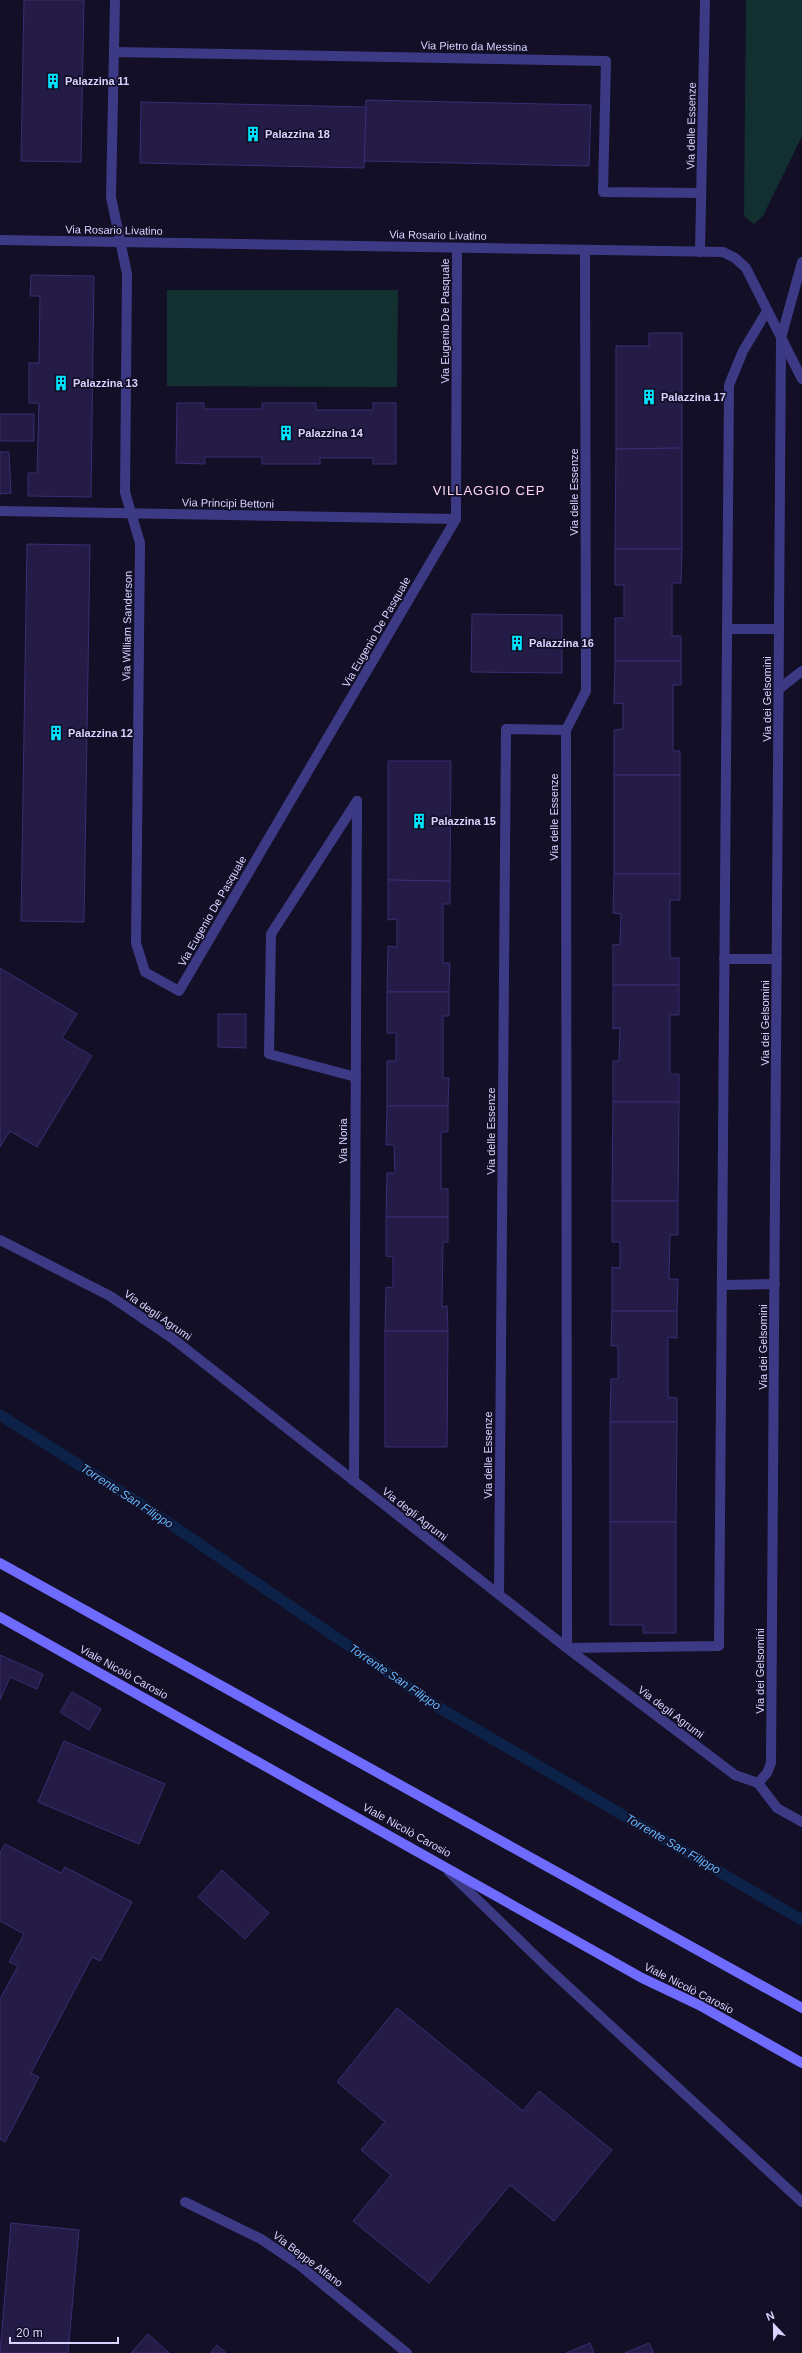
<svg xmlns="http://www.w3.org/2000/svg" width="802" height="2353" font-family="Arial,sans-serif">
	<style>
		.green { fill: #12302f }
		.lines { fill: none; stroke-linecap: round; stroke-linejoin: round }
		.stream { stroke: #0c2248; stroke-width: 11 }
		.building { fill: #241b47; stroke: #3b2d73 }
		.street { stroke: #3d3a85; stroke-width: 10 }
		.secondary { stroke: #6f6bff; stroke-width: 10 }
		.labels { text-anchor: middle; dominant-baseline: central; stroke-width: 3.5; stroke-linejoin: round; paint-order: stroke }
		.street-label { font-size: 11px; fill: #d9d4ff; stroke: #130f26 }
		.poi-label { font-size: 11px; font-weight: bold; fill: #d9d4ff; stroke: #130f26; text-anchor: start }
		.water-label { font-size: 12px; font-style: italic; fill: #62b6ff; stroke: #130f26 }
		.quarter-label { font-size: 13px; letter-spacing: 1px; fill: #ffd6f0; stroke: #130f26 }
	</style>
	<rect width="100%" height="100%" fill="#130f26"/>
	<g class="green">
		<polygon points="746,0 802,0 802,136 763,216 754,224 744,216"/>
		<polygon points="167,290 398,290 397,387 167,386"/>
	</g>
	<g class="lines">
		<polyline class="stream" points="0,1415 147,1508 438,1707 802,1920"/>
	</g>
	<g class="building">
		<polygon points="24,0 84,0 81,162 21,161"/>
		<polygon points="366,100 591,105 589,166 364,161"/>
		<polygon points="141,102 366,107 364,168 140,163"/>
		<polygon points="31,275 94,276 91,497 28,496 28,473 37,473 39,403 29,403 29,363 39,363 40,296 30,296"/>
		<polygon points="649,333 682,333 682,448 616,449 616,346 649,346"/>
		<polygon points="177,403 204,403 204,409 262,409 262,403 316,403 316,410 373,410 373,403 396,403 396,464 373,464 373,458 320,458 320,464 262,464 262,457 205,457 205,464 176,463"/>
		<rect x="0" y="414" width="34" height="27"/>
		<polygon points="682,448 682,549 615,549 616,449"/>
		<polygon points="0,452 9,452 11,493 0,494"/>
		<polygon points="27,544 90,545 84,922 21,921"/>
		<polygon points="615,549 682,549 681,583 672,583 672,636 681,636 681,661 615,661 615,618 624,618 624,585 615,585"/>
		<polygon points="472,614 562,615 562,673 471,672"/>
		<polygon points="615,661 681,661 681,685 673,685 673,751 680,751 680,775 614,775 614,730 623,729 623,703 614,704"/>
		<polygon points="388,761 451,761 450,881 388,880"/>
		<rect x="614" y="775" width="66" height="99"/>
		<polygon points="614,874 680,874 680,900 670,900 670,958 679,958 679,985 613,985 613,944 620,945 621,914 613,913"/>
		<polygon points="388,880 450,881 450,904 443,904 443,963 450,963 449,992 387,992 388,946 397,947 397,919 388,920"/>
		<polygon points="0,968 77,1014 62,1038 92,1056 37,1147 10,1131 0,1147"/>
		<polygon points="613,985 679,985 679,1015 670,1015 670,1074 679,1074 679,1102 613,1102 613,1061 619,1061 620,1028 613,1029"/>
		<polygon points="387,992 449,992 449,1016 443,1016 443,1078 449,1078 448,1106 387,1106 387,1061 396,1061 396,1033 387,1033"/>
		<polygon points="218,1014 246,1014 246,1048 218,1047"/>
		<polygon points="613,1102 679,1102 678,1201 612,1201"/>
		<polygon points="387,1106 448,1106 448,1132 441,1132 441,1189 448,1189 448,1217 386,1217 387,1173 395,1173 394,1145 386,1145"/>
		<polygon points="612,1201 678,1201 678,1235 670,1235 669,1279 678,1279 677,1311 612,1311 612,1267 620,1268 620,1242 612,1242"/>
		<polygon points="386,1217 448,1217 448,1242 443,1242 442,1307 447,1306 448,1331 385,1331 386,1287 393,1288 393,1257 386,1256"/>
		<polygon points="612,1311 677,1311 677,1338 668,1337 668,1397 677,1398 677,1422 610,1422 611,1379 618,1379 618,1346 611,1346"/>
		<polygon points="385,1331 448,1331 447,1447 385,1447"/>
		<polygon points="610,1422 677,1422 676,1522 610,1522"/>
		<polygon points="610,1522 676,1522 676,1633 643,1633 643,1625 610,1625"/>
		<polygon points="0,1655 43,1674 37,1689 10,1677 0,1700"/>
		<polygon points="72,1692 101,1709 89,1730 60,1712"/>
		<polygon points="64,1741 165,1784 139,1844 38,1802"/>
		<polygon points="5,1844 61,1873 65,1867 132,1902 100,1961 92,1957 31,2073 39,2077 5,2142 0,2139 0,1999 18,1966 9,1962 24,1934 0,1921 0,1853"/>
		<polygon points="222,1870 269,1913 245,1939 198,1897"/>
		<polygon points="397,2008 523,2111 539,2091 612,2150 554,2221 510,2185 429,2283 353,2221 391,2175 361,2150 385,2122 337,2082"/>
		<polygon points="11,2223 79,2230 68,2353 0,2353"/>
		<polygon points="148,2334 169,2353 131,2353"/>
		<polygon points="590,2343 594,2353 566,2353"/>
		<polygon points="649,2343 654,2353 625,2353"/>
		<polygon points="217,2345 226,2353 210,2353"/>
	</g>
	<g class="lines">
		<g class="street">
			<polyline points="115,0 111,197 127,274 125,492 140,543 136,943 145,972 179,991 456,519 457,248"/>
			<polyline points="114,52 606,61 603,192 701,193"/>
			<polyline points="0,240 723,252 735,258 746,268 802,379"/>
			<polyline points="585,250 586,691 566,730 567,1648 719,1646 729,385 743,351 767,311"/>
			<polyline points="700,252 705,0"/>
			<polyline points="0,511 456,519"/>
			<polyline points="727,629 779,629"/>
			<polyline points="779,689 802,671"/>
			<polyline points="724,959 777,959"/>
			<polyline points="356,1077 269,1054 271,934 357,801"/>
			<polyline points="0,1240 110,1296 172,1338 567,1648 735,1775 758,1783 777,1808 802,1822"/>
			<polyline points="722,1285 775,1284"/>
			<polyline points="354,1481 357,801"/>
			<polyline points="499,1594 506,729 566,730"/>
			<polyline points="758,1783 767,1773 771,1763 781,338 802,262"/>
			<polyline points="449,1872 548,1968 802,2202"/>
			<polyline points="185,2202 261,2239 298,2264 407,2353"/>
		</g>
		<g class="secondary">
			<polyline points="0,1563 802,2008"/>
			<polyline points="0,1617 642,1978 699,2005 802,2063"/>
		</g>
	</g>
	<defs>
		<g id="building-bare" transform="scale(1.2)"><path d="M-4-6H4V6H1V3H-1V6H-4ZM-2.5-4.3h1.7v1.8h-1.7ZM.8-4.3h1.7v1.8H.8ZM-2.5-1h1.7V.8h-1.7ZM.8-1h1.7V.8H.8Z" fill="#00e5ff" stroke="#130f26" stroke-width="2.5" paint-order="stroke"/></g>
	</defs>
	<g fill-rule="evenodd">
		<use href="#building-bare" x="53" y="81"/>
		<use href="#building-bare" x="253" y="134"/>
		<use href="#building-bare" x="61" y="383"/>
		<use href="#building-bare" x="649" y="397"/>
		<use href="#building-bare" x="286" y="433"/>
		<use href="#building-bare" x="517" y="643"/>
		<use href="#building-bare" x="56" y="733"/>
		<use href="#building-bare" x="419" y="821"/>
	</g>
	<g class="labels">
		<g class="street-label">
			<text transform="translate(474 46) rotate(1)">Via Pietro da Messina</text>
			<text transform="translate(691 126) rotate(-89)">Via delle Essenze</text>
			<text transform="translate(114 230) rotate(1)">Via Rosario Livatino</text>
			<text transform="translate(438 235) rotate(1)">Via Rosario Livatino</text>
			<text transform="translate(445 321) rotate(-90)">Via Eugenio De Pasquale</text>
			<text transform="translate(574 492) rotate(-90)">Via delle Essenze</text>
			<text transform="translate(228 503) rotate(1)">Via Principi Bettoni</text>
			<text transform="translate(127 626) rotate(-89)">Via William Sanderson</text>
			<text transform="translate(376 632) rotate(-60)">Via Eugenio De Pasquale</text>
			<text transform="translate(767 699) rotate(-90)">Via dei Gelsomini</text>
			<text transform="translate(554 817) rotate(-90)">Via delle Essenze</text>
			<text transform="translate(212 911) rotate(-60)">Via Eugenio De Pasquale</text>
			<text transform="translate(765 1023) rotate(-90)">Via dei Gelsomini</text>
			<text transform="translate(491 1131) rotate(-90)">Via delle Essenze</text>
			<text transform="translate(343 1141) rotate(-90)">Via Noria</text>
			<text transform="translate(158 1315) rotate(35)">Via degli Agrumi</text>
			<text transform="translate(763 1347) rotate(-90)">Via dei Gelsomini</text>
			<text transform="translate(488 1455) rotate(-90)">Via delle Essenze</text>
			<text transform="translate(415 1514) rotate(38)">Via degli Agrumi</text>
			<text transform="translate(760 1671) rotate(-90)">Via dei Gelsomini</text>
			<text transform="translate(124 1672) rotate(29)">Viale Nicolò Carosio</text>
			<text transform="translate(671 1712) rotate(37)">Via degli Agrumi</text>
			<text transform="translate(407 1830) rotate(29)">Viale Nicolò Carosio</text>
			<text transform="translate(689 1988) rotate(27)">Viale Nicolò Carosio</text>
			<text transform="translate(308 2259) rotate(37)">Via Beppe Alfano</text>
		</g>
		<g class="poi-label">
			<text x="65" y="81">Palazzina 11</text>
			<text x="265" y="134">Palazzina 18</text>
			<text x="73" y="383">Palazzina 13</text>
			<text x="661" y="397">Palazzina 17</text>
			<text x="298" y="433">Palazzina 14</text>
			<text x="529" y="643">Palazzina 16</text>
			<text x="68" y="733">Palazzina 12</text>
			<text x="431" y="821">Palazzina 15</text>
		</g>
		<g class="water-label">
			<text transform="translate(127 1496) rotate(33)">Torrente San Filippo</text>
			<text transform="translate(395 1677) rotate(34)">Torrente San Filippo</text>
			<text transform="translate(673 1844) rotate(30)">Torrente San Filippo</text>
		</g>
		<g class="quarter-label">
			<text x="489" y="490">VILLAGGIO CEP</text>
		</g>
	</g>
	<g transform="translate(774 2325) rotate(338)" stroke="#130f26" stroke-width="3" paint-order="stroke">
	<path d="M0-3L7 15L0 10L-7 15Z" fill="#d9d4ff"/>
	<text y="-6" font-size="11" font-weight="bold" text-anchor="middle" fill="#d9d4ff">N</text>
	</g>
	<path d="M10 2337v6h108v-6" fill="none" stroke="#d9d4ff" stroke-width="2"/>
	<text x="16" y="2337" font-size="12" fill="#d9d4ff" stroke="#130f26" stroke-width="3" paint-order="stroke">20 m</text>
</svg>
